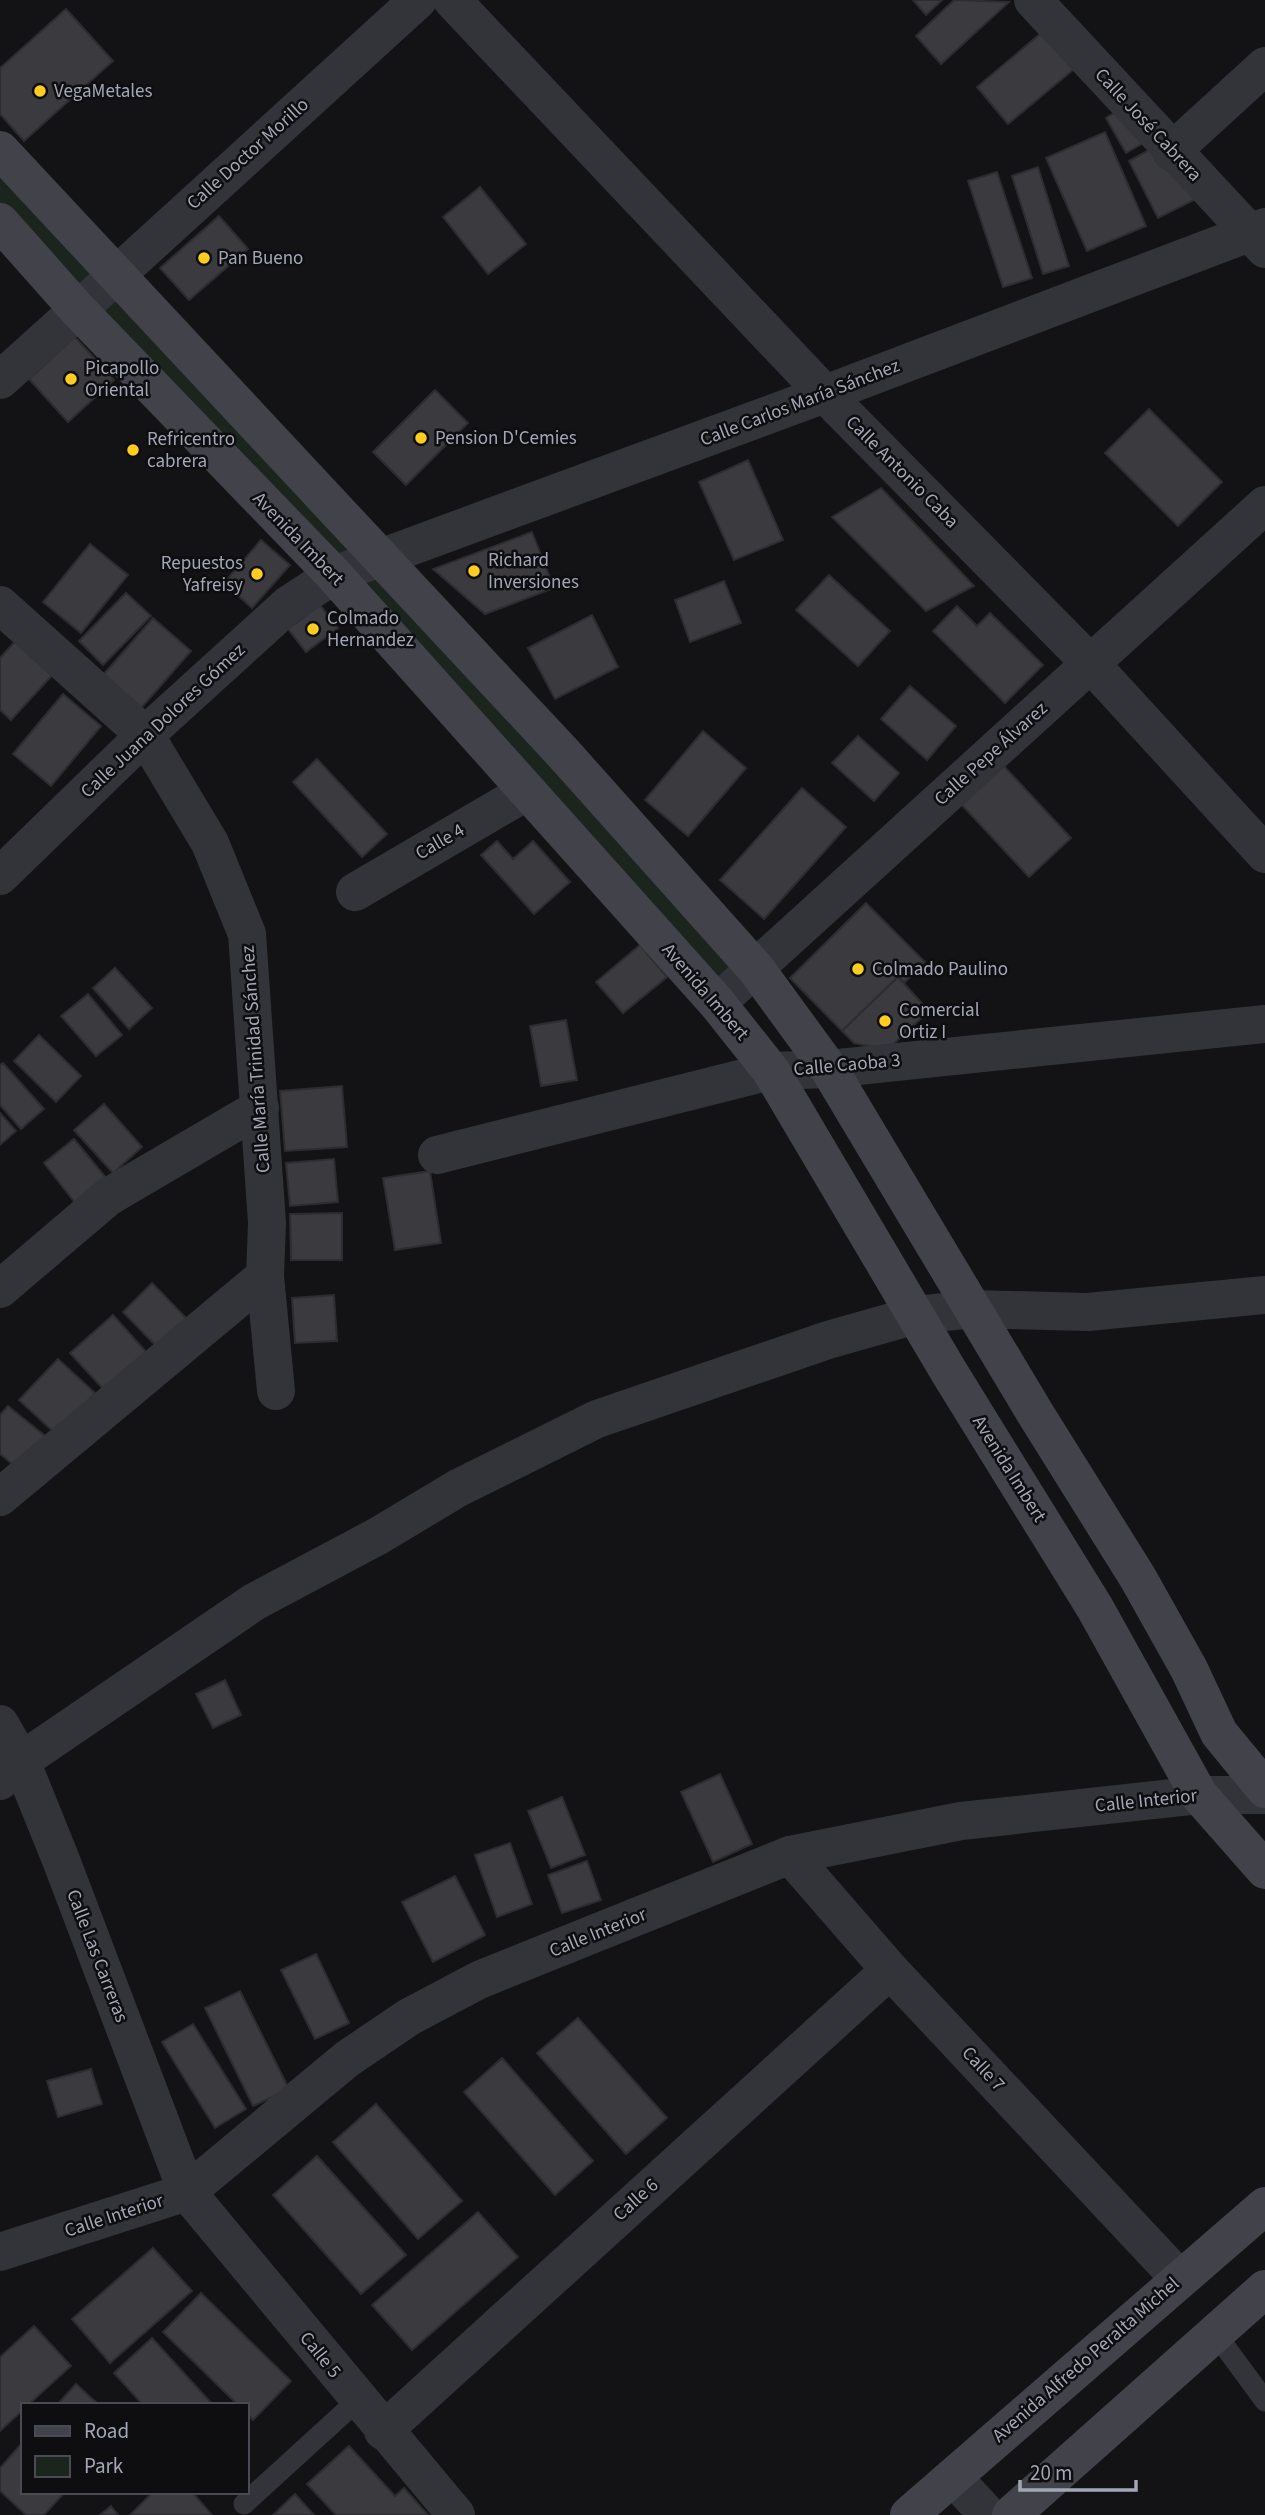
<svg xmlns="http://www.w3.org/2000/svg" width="1265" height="2515" font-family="'Source Sans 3',sans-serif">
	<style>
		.green { fill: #1c241e }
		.building { fill: #3a3a3f; stroke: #2d2c30; stroke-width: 2 }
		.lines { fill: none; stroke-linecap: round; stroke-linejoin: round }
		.service { stroke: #33333a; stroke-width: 21 }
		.minor { stroke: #33333a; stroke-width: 38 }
		.tertiary { stroke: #33333a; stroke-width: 38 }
		.secondary { stroke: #41424a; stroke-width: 38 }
		.poi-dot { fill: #ffcd20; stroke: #0e0d0f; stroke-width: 2.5 }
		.labels { text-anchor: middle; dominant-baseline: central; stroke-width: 5; stroke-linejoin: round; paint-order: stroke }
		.poi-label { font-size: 19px; fill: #a3a6b6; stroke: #0e0d0f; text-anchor: start }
		.street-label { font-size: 19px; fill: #a3a6b6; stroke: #0e0d0f }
	</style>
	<rect width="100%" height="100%" fill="#131214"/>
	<g class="green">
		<polygon points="0,170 99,279 80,297 0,207"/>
		<polygon points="111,291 359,556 338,564 94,308"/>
		<polygon points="371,568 742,964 717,990 356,584"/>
	</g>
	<g class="building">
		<polygon points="913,0 942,0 926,15"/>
		<polygon points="954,0 1009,2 941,64 916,36"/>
		<polygon points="66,9 113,61 24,141 0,114 0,68"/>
		<polygon points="1047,28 1079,65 1008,124 977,87"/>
		<polygon points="1117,111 1145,142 1126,153 1106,118"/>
		<polygon points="1105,132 1146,226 1087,251 1046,158"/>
		<polygon points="1151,149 1198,198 1158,218 1129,161"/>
		<polygon points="1038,167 1069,266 1043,274 1012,176"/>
		<polygon points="997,172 1032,278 1003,287 968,181"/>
		<polygon points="480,187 526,244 488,274 443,217"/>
		<polygon points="219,216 248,249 189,300 160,268"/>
		<polygon points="75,337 114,380 68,422 29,379"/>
		<polygon points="435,390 468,423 406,485 373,452"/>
		<polygon points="1149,409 1222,482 1178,526 1105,453"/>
		<polygon points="748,460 783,540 734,560 699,482"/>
		<polygon points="881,488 974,586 926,611 832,517"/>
		<polygon points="532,532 554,588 485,614 433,569"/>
		<polygon points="261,540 290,565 252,608 224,583"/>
		<polygon points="90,544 128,575 81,633 43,602"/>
		<polygon points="829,575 890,631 858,666 796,610"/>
		<polygon points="724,581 741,623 690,642 675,600"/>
		<polygon points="126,593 151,616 103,665 79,641"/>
		<polygon points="320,605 338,628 306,652 288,629"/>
		<polygon points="957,606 977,626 990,613 1043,665 1005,703 933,631"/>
		<polygon points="592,615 618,667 555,699 528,648"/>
		<polygon points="153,618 191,651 141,708 103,675"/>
		<polygon points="20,636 57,670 11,720 0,710 0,658"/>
		<polygon points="910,686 956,726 927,760 881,719"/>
		<polygon points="63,694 101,726 51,786 13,754"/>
		<polygon points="703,731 746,768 688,836 645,800"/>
		<polygon points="858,736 899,773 874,801 832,763"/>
		<polygon points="317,759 387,834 362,857 293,782"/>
		<polygon points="1002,764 1071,838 1029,877 960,803"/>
		<polygon points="802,788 846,827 764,919 720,880"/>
		<polygon points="497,841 513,859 533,841 570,882 534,914 481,855"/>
		<polygon points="866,903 925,962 904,983 898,977 842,1031 790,978"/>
		<polygon points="640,945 667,977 623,1013 596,982"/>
		<polygon points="115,968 152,1008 129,1029 93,988"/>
		<polygon points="898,977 929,1011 887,1050 854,1043 842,1031"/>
		<polygon points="88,994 122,1035 96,1056 61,1016"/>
		<polygon points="566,1020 577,1080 541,1086 530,1026"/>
		<polygon points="39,1035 81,1076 56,1102 14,1061"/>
		<polygon points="3,1063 44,1109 21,1129 0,1105 0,1065"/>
		<polygon points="342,1086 347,1147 285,1151 280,1091"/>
		<polygon points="104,1104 142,1147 113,1173 74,1130"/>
		<polygon points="0,1113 16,1131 0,1145"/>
		<polygon points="74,1139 107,1179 76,1204 44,1163"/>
		<polygon points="334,1159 338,1202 290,1206 286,1163"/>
		<polygon points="430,1171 441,1243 395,1250 383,1178"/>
		<polygon points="342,1213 342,1260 291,1260 290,1214"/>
		<polygon points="152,1283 188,1320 159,1349 123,1312"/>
		<polygon points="334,1295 337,1341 295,1343 292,1298"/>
		<polygon points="113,1315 148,1354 106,1392 70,1353"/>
		<polygon points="58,1359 95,1393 57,1435 19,1400"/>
		<polygon points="8,1406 55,1444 28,1477 0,1454 0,1415"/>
		<polygon points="225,1680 241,1715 213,1728 196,1694"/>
		<polygon points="720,1774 752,1844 713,1862 681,1792"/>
		<polygon points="562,1797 585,1855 551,1868 528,1811"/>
		<polygon points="510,1843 532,1904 497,1917 475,1855"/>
		<polygon points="587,1861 601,1900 562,1913 548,1875"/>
		<polygon points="455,1876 485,1935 433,1962 402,1902"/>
		<polygon points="316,1954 349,2023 315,2039 281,1970"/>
		<polygon points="240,1991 289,2089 253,2106 205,2008"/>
		<polygon points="578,2018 667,2118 626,2154 537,2053"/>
		<polygon points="193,2024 246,2109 215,2128 162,2042"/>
		<polygon points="502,2058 593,2161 555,2195 464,2092"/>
		<polygon points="91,2069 102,2104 58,2117 47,2081"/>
		<polygon points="376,2104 462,2201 418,2239 333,2142"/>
		<polygon points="317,2156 406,2255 361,2294 273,2195"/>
		<polygon points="478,2212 518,2257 412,2350 372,2305"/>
		<polygon points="153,2248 192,2291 110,2363 72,2319"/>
		<polygon points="201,2293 291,2381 253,2420 247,2414 247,2405 238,2405 163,2332"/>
		<polygon points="34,2326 71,2366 28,2405 23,2405 23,2410 0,2431 0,2357"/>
		<polygon points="152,2338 213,2405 143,2405 114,2373"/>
		<polygon points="76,2384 99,2405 57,2405"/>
		<polygon points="23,2442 23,2492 65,2492 44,2515 26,2515 0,2491 0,2468"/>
		<polygon points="349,2446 395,2496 404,2488 428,2515 336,2515 307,2484"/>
		<polygon points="153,2492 192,2492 212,2515 130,2515"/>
		<polygon points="295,2494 314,2515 273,2515"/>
		<polygon points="111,2506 118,2515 100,2515"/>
	</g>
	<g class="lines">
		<g class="service">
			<polyline points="1215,2333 1265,2401"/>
			<polyline points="244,2504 358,2400"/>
		</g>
		<g class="minor">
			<polyline points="452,0 825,394 1091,664 1265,854"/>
			<polyline points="1033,0 1265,249"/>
			<polyline points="1171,152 1265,66"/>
			<polyline points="78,310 418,0"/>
			<polyline points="0,605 145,735 210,843 247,934 267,1223 265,1276 276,1391"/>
			<polyline points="0,876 145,735 288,605 334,575"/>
			<polyline points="355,892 526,792"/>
			<polyline points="717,1003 1265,505"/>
			<polyline points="437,1155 771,1071 829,1069 1265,1024"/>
			<polyline points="0,1289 108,1197 260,1108"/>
			<polyline points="0,1497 265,1276"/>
			<polyline points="0,1724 21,1761 61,1860 187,2192 456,2515"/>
			<polyline points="0,1781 21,1761 254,1602 378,1536 458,1488 597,1419 828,1340 916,1315 973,1309 1088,1312 1265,1295"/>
			<polyline points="790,1855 890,1970 1179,2278"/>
			<polyline points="0,2252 187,2192 347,2059 409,2017 479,1980 790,1855 961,1821 1199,1795 1265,1795"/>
			<polyline points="383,2431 890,1970"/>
			<polyline points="953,2477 988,2515"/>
		</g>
		<g class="tertiary">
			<polyline points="0,380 78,310"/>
			<polyline points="334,575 825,394 1265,227"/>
		</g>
		<g class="secondary">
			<polyline points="0,150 564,754 756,969 829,1069 1035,1413 1138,1578 1189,1669 1219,1733 1265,1789"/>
			<polyline points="0,222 78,310 334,575 717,1003 771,1071 949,1372 1095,1608 1199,1795 1265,1870"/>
			<polyline points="909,2515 1265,2206"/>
			<polyline points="1011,2515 1265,2289"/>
		</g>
	</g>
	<g class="poi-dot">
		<circle cx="40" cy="91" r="7"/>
		<circle cx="204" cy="258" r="7"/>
		<circle cx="71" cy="379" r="7"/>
		<circle cx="421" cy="438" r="7"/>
		<circle cx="133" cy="450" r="7"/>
		<circle cx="474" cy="571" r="7"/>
		<circle cx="257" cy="574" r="7"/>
		<circle cx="313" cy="629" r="7"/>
		<circle cx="858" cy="969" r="7"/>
		<circle cx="885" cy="1021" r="7"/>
	</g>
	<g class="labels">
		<g class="poi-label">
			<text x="54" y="91">VegaMetales</text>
			<text x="218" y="258">Pan Bueno</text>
			<text x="85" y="368">Picapollo<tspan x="85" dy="22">Oriental</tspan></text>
			<text x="435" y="438">Pension D'Cemies</text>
			<text x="147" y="439">Refricentro<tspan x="147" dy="22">cabrera</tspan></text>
			<text x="488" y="560">Richard<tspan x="488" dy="22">Inversiones</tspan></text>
			<text x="243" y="563" text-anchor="end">Repuestos<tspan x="243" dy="22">Yafreisy</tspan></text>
			<text x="327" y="618">Colmado<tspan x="327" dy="22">Hernandez</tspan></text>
			<text x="872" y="969">Colmado Paulino</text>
			<text x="899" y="1010">Comercial<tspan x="899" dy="22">Ortiz I</tspan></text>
		</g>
		<g class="street-label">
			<text transform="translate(1148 125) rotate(47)">Calle José Cabrera</text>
			<text transform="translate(248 154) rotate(-42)">Calle Doctor Morillo</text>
			<text transform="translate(800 403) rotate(-21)">Calle Carlos María Sánchez</text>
			<text transform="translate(902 472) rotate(45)">Calle Antonio Caba</text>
			<text transform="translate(298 539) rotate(46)">Avenida Imbert</text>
			<text transform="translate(163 721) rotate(-43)">Calle Juana Dolores Gómez</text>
			<text transform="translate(991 754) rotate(-42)">Calle Pepe Álvarez</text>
			<text transform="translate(440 842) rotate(-30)">Calle 4</text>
			<text transform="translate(705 992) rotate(49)">Avenida Imbert</text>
			<text transform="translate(256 1059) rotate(-94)">Calle María Trinidad Sánchez</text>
			<text transform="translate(847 1065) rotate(-5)">Calle Caoba 3</text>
			<text transform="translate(1009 1469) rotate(58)">Avenida Imbert</text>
			<text transform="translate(1146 1801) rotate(-6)">Calle Interior</text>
			<text transform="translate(598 1933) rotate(-22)">Calle Interior</text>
			<text transform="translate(97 1956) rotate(69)">Calle Las Carreras</text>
			<text transform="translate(983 2069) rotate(47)">Calle 7</text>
			<text transform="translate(636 2200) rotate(-42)">Calle 6</text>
			<text transform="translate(114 2216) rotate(-18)">Calle Interior</text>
			<text transform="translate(320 2355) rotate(51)">Calle 5</text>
			<text transform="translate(1086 2360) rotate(-41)">Avenida Alfredo Peralta Michel</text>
		</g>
	</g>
	<rect x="21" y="2403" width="228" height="91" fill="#0e0d0f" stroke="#4a4a52" stroke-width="2"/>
	<rect x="35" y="2426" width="35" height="10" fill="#41424a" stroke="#4a4a52" stroke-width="2"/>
	<text x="84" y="2438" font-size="21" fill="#a3a6b6">Road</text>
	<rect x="35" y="2456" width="35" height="21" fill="#1c241e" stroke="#4a4a52" stroke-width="2"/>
	<text x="84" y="2473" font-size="21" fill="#a3a6b6">Park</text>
	<path d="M1020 2480v10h116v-10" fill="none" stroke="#a3a6b6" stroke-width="3.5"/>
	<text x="1030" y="2480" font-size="21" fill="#a3a6b6" stroke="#0e0d0f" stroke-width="5" paint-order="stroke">20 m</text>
</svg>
